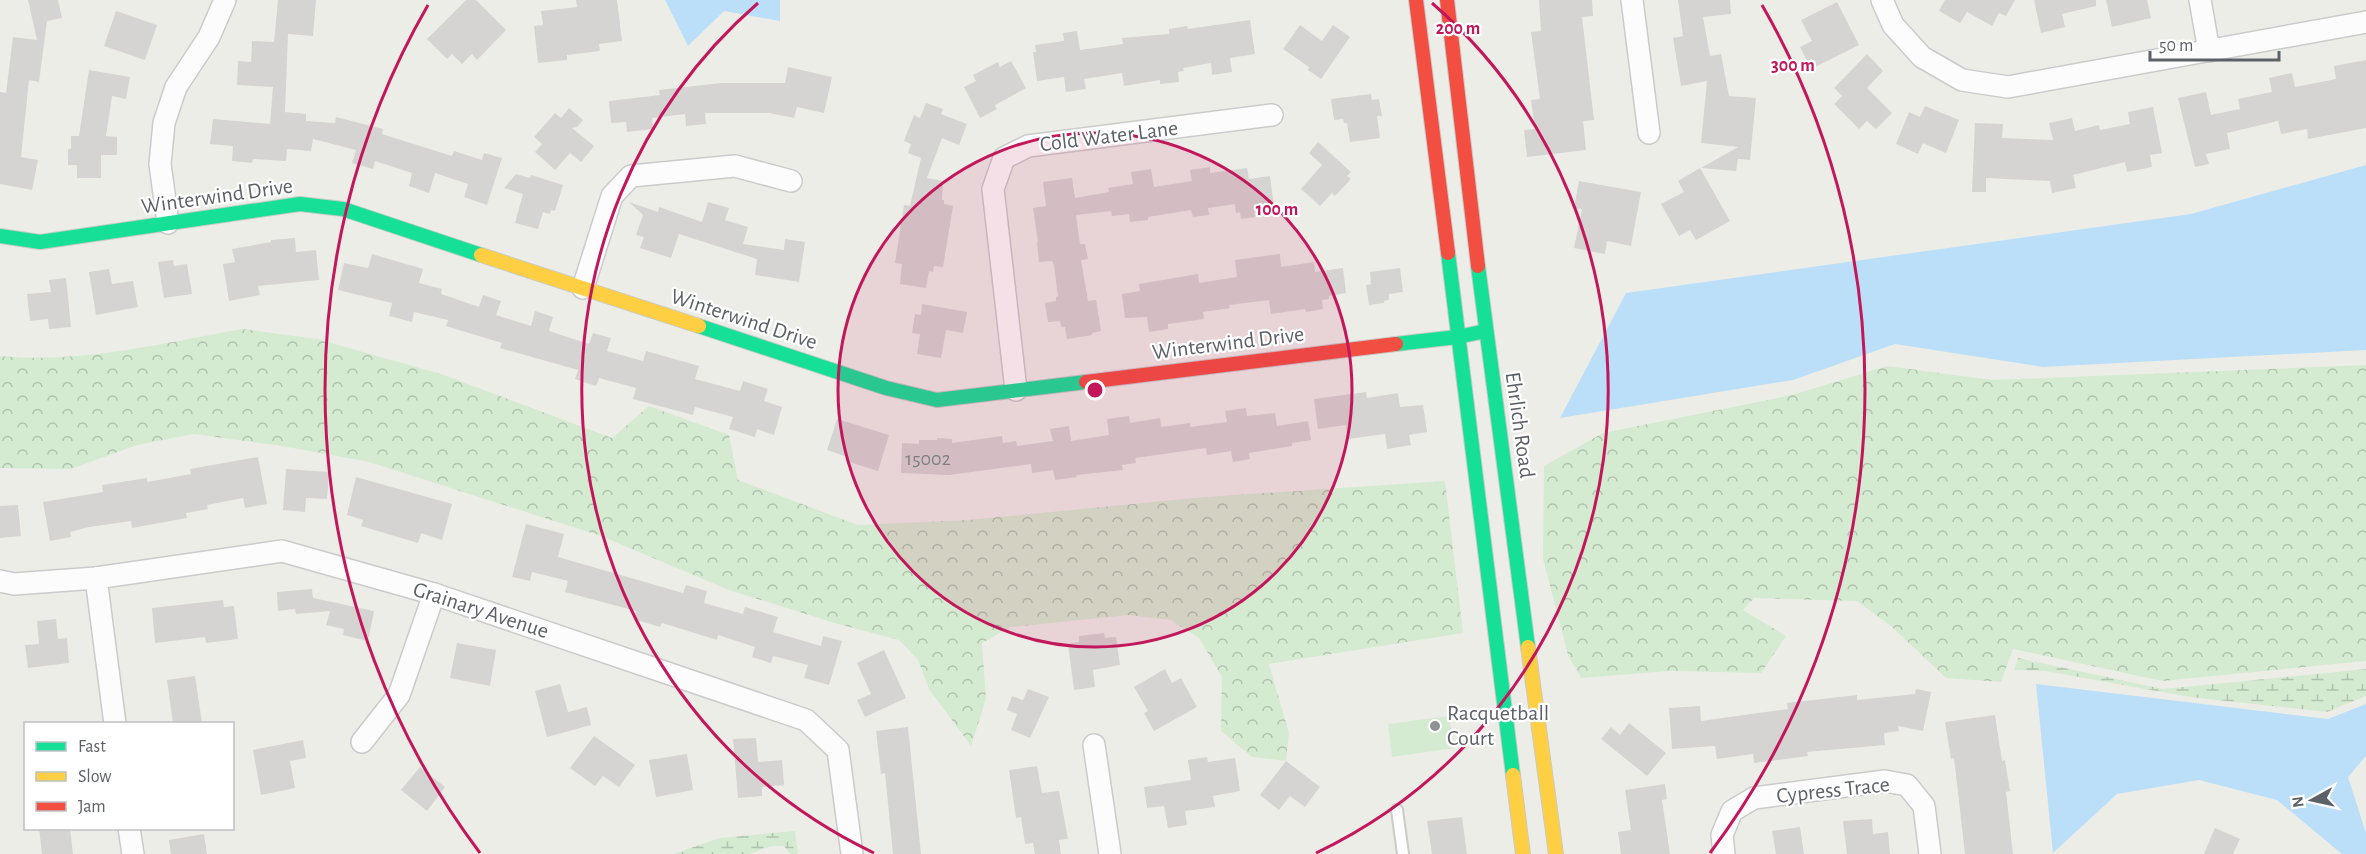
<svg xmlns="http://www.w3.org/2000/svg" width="2366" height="854" font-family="'Alegreya Sans',sans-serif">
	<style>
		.forest { fill: url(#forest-crowns) }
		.wetland { fill: url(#wetland-marsh) }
		.pitch { fill: #d4ebd1 }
		.water { fill: #bbdff8 }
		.building { fill: #d5d4d2 }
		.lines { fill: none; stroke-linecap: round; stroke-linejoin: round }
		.lane-casing { stroke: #cacbca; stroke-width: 14 }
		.street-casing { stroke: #cacbca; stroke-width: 24 }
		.fast-casing { stroke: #c9cac9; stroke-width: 16 }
		.slow-casing { stroke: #c9cac9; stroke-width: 16 }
		.jam-casing { stroke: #c9cac9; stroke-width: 16 }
		.lane { stroke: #fcfcfc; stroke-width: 10 }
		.street { stroke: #fcfcfc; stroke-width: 21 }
		.fast { stroke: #16e098; stroke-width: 14 }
		.slow { stroke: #ffcf43; stroke-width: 14 }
		.jam { stroke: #f24e42; stroke-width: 14 }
		.ring { fill: none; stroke: #c2185b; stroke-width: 3 }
		.poi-dot { fill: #8f9294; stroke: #fff; stroke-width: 2 }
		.labels { text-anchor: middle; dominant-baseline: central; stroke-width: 4.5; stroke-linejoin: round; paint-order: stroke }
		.number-label { font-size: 20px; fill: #7c7f83 }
		.street-label { font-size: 22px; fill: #5c6167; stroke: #fff }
		.poi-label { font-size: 22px; fill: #5c6167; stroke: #fff; text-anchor: start }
		.centre { fill: #c2185b; stroke: #fff; stroke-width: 3 }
		.ring-label { font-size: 18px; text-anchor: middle; font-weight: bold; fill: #c2185b; stroke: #fff; stroke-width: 4.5; stroke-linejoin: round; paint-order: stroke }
	</style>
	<defs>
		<pattern id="forest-crowns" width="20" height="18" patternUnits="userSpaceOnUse" patternTransform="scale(1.5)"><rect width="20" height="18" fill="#d4ebd1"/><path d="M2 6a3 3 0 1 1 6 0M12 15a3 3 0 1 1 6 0" fill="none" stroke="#afc2ad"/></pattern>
		<pattern id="wetland-marsh" width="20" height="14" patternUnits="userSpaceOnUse" patternTransform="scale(1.5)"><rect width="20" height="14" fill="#d4ebd1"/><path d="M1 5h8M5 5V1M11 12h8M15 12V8" fill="none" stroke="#afc2ad"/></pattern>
	</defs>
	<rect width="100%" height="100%" fill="#edede8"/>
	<g class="forest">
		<path d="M242 329 317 339 441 374 612 438 649 406 729 435 738 480 858 525 969 520 1205 497 1445 481 1463 633 1269 664 1289 733 1286 761 1252 757 1221 731 1222 677 1199 638 1171 620 1129 615 1011 627 982 643 986 699 971 746 929 689 918 660 899 640 838 624 729 590 601 536 369 462 282 446 194 434 137 445 71 469 0 468V356C80 364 163 343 242 329Z"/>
		<polygon points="2366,365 2366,661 2162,681 2013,649 2001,682 1946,678 1892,627 1857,601 1754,598 1743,610 1786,636 1761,673 1670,671 1581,678 1568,655 1543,559 1544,466 1603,433 1792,395 1887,366 1992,380"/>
	</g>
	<g class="wetland">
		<polygon points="2018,658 2163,689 2366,669 2366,696 2327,712 2190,697 2045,671 2014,670"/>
		<path d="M795 831 798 854H790L784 846C772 845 760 849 750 854H673L720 838Z"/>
	</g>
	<polygon class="pitch" points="1449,716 1454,748 1392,757 1388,724"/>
	<g class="water">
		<polygon points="665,0 780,0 780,21 724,11 688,46"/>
		<polygon points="2366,165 2366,350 2043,367 1895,344 1793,380 1560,418 1626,293 2191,214"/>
		<polygon points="2036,684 2328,719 2366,704 2366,756 2348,777 2366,833 2366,854 2342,854 2277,800 2199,780 2117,794 2053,853"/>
	</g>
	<g class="building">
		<polygon points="28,0 58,0 62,18 47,21 39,82 29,80 21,157 38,160 32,190 0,184 0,92 6,93 13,37 37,40"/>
		<polygon points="278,0 316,0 313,36 288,34 285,112 306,114 306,121 335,123 336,117 383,129 382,134 452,156 454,151 482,160 484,153 502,158 487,205 464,197 468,184 435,173 429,193 409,186 412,173 375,161 373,169 352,163 356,150 313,139 311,151 287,149 286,161 253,159 252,163 232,161 233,146 210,144 213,119 270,124 273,87 237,85 238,61 251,62 252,41 274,42"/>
		<polygon points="466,0 476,0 506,30 477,60 472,54 462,64 452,54 447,59 427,39"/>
		<polygon points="576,0 617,0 622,41 599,44 600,51 567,55 567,60 538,63 534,26 543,25 541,11 577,7"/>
		<polygon points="1539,0 1592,0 1593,16 1582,17 1594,120 1583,121 1586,150 1527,157 1524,130 1535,129 1531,100 1540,99 1531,32 1541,31"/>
		<polygon points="1678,0 1730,0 1731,14 1703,17 1710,56 1721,54 1729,96 1756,98 1750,160 1738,159 1736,171 1701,168 1738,147 1701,143 1707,81 1681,86 1673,38 1683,36"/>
		<polygon points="1945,0 2015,0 2006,16 1999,13 1992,26 1967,12 1960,23 1939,11"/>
		<polygon points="2034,0 2096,0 2096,6 2062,14 2065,27 2041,33"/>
		<polygon points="2106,0 2147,0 2151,18 2112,27"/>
		<polygon points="1837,2 1859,45 1811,69 1800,47 1812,41 1801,20"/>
		<polygon points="116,11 157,25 145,60 104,46"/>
		<polygon points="1250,20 1255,54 1230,58 1232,72 1212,75 1211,63 1183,68 1184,71 1178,72 1179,82 1160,84 1160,80 1124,86 1122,73 1084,79 1086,89 1066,92 1064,77 1037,81 1033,52 1036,52 1035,45 1064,41 1063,33 1077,31 1080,50 1123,44 1122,38 1169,34 1169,29 1187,26 1188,29"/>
		<polygon points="1300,25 1322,41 1333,25 1350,37 1321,79 1308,70 1309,67 1283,49"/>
		<polygon points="1867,54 1883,71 1867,88 1892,113 1876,129 1867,121 1859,129 1834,104 1842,96 1834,88"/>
		<polygon points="2366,60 2366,128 2308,139 2307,129 2281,134 2278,121 2227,133 2230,149 2206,154 2209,164 2195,167 2178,98 2206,92 2211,115 2240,109 2238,99 2272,92 2269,78 2292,73 2295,87 2336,79 2334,66"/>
		<polygon points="1011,61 1026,88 995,105 997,109 980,118 964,87 976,81 973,75 998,62 1000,67"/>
		<polygon points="788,67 832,77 824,113 797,107 794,118 769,113 705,113 706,124 686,126 685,114 652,118 653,129 627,132 626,122 611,123 609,101 660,95 659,90 721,83 785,83"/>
		<polygon points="89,70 130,77 126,99 112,96 106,136 117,137 117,155 101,155 101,178 77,178 77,165 68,165 68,149 71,149 71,136 79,136"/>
		<polygon points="1371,94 1372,100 1379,99 1382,116 1377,116 1380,138 1350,142 1347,123 1344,123 1343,119 1334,120 1331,99"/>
		<polygon points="926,103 943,109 941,114 967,124 959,145 942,138 927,178 943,181 942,200 944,200 944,204 953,206 943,267 934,266 933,272 929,271 926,288 900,284 902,264 895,263 904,205 910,206 921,158 908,153 911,144 904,141 914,115 920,118"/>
		<polygon points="1925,106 1959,120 1946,153 1923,143 1918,154 1896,144 1909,112 1920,117"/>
		<polygon points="2153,107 2162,153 2150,155 2152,167 2127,172 2125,162 2073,175 2076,188 2052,193 2050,181 1986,178 1986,192 1972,192 1975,123 2003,124 2002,138 2053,140 2049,123 2072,118 2075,131 2099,125 2100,130 2130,124 2128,112"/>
		<polygon points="569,108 583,120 577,127 572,128 594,146 581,162 570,153 555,170 535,152 542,144 534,137 555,113 561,118"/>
		<polygon points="1318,142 1351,172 1347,176 1351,179 1335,196 1332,193 1320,206 1301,189 1322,165 1309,153"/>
		<polygon points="1210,167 1210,173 1247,168 1249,179 1270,176 1274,207 1254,210 1255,217 1241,219 1240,212 1236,213 1235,204 1208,208 1209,215 1193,217 1191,210 1148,217 1148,220 1130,222 1129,214 1112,216 1111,211 1076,215 1080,244 1085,244 1088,259 1081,260 1088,301 1096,300 1101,331 1092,333 1092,335 1067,339 1065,327 1061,327 1060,321 1048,322 1045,303 1056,301 1056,297 1058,296 1054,266 1052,261 1039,262 1037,242 1038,242 1033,208 1046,206 1043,182 1072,178 1075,198 1109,192 1108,188 1133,184 1131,172 1151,169 1154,187 1192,181 1190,170"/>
		<polygon points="1700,168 1730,221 1696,240 1690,230 1679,236 1661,204 1684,192 1678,181"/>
		<polygon points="516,174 530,178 531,175 563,185 555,211 551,210 550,214 543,212 538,229 515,223 523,194 504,188"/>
		<polygon points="1579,181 1641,192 1631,246 1607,241 1605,254 1574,248 1582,209 1574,208"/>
		<polygon points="708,202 729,208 725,220 748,227 743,244 784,250 785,239 805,242 799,282 755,275 757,259 679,234 671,258 640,248 644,237 636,235 643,215 629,202 658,212 659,207 702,222"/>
		<polygon points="295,238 296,252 316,250 319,280 258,286 260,295 229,301 223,264 235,262 232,249 271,242 271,240"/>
		<polygon points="372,254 423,269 419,283 442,289 441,294 479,307 483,295 501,301 496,315 531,326 535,311 553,317 549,331 589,344 593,333 611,338 607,351 643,361 646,351 699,366 695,379 740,391 743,381 768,389 764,401 782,407 774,435 757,429 755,437 729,429 733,417 695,407 693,415 633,399 636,388 599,378 596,386 575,379 578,370 500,348 502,343 446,326 448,320 414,312 412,322 389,316 392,303 338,290 344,263 368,268"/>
		<polygon points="1280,254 1281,267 1314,262 1315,272 1343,268 1346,293 1329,296 1329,299 1322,300 1323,309 1306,312 1305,309 1271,314 1269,300 1229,305 1230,308 1203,312 1204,319 1168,324 1168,329 1149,332 1147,317 1125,318 1122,294 1140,291 1139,284 1198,274 1199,283 1237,277 1235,260"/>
		<polygon points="173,260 174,266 187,264 192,294 164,298 158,262"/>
		<polygon points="1400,268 1403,292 1389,294 1389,300 1384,301 1384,303 1369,305 1366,285 1371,284 1370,272"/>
		<polygon points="109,269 112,284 133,281 138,307 96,315 89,272"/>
		<polygon points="66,278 71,327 49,329 48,319 30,321 27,294 51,292 49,280"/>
		<polygon points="922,304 967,312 963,333 946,330 941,358 917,354 920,334 912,333 915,314 921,315"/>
		<polygon points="1366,392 1367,398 1398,393 1400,407 1423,405 1427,432 1409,435 1411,445 1387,449 1385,434 1348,439 1346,425 1318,429 1314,399"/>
		<polygon points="1246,408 1247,416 1275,413 1277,426 1308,421 1311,440 1292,443 1292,446 1249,453 1250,459 1233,462 1231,451 1207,455 1206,448 1135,458 1136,463 1122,465 1123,470 1076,475 1077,477 1055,480 1053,470 1032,473 1031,464 949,475 901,473 902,443 919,444 919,440 937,440 937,438 952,439 952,443 1002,436 1003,443 1016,441 1017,446 1053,441 1050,429 1069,426 1071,441 1109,435 1107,419 1129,416 1130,423 1160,418 1161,427 1190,423 1190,427 1227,422 1225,411"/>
		<polygon points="837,419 889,435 878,471 846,461 847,457 827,450"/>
		<polygon points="258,457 267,504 245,508 243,498 207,505 208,509 186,513 187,518 132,528 131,521 89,527 70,532 71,537 50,541 43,502 103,492 102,485 147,478 147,482 191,474 190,469"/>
		<polygon points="286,469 329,472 327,499 306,498 305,512 283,510"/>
		<polygon points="356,477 452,504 442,540 421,533 418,543 361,526 363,520 347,515"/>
		<polygon points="18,505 21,536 0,538 0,506"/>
		<polygon points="526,524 564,534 558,557 683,593 686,585 707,591 704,603 743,614 745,607 778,617 773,632 821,646 823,636 842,641 829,685 804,678 808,665 773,656 771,663 752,657 755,647 718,635 717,640 662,623 660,627 634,619 636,611 565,592 568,581 532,572 530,581 512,577"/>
		<polygon points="312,589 313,598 374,611 368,641 343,635 344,629 326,625 330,611 296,614 295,609 278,611 277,592"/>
		<polygon points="223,600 224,607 234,606 238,639 206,643 205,637 155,643 152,608"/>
		<polygon points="56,619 58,639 67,638 69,663 28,668 25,645 39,644 37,621"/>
		<polygon points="1104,633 1105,638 1116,637 1120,665 1093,670 1095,687 1074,690 1068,644 1079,642 1079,636"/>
		<polygon points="457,643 496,650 490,686 450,678"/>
		<polygon points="884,650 906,698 865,717 857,700 871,694 857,663"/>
		<polygon points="1165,669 1172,683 1181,678 1197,707 1154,731 1144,713 1148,711 1134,687"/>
		<polygon points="195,676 202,723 173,723 167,680"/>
		<polygon points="560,684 568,712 587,707 591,725 547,737 535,691"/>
		<polygon points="1028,689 1049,697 1030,738 1011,730 1017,714 1007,710 1012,696 1023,700"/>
		<polygon points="1916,689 1931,692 1923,731 1898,726 1899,731 1884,733 1885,745 1807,752 1808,756 1754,763 1753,754 1717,759 1715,746 1672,749 1669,708 1700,706 1701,721 1788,709 1787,703 1857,695 1857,700 1915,694"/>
		<polygon points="1995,715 2002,761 2005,760 2010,791 2006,792 2013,854 1965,854 1954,758 1951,759 1945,722"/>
		<polygon points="1629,723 1666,753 1647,776 1601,739 1611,727 1620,735"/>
		<polygon points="908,727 921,854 893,854 885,773 881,774 876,731"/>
		<polygon points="594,736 635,765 619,787 603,776 595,786 570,768"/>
		<polygon points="756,738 758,762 782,760 784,785 762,787 762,796 738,798 733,739"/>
		<polygon points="303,740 306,758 290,761 295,788 261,795 253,750"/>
		<polygon points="687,754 693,790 656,797 649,760"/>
		<polygon points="1207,757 1208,762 1235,758 1240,791 1213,796 1215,807 1185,811 1187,825 1168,828 1164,806 1147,808 1144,787 1191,780 1188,760"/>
		<polygon points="1286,761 1320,787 1305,807 1290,796 1279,810 1260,795"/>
		<polygon points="1037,766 1042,793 1059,791 1068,839 1059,840 1061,854 1035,854 1033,843 1025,844 1021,817 1016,818 1009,770"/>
		<polygon points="420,767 445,787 427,811 401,790"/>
		<polygon points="1665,784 1667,799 1662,800 1670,854 1621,854 1618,832 1631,830 1625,790"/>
		<polygon points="1462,817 1467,854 1432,854 1427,821"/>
		<polygon points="1872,819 1873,834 1888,832 1890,854 1847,854 1843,821"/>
		<polygon points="1800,827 1804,854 1776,854 1772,831"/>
		<polygon points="39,828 70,828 73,854 42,854"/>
		<polygon points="2215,828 2240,839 2233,854 2204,854"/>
		<polygon points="204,834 207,854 171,854 169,840"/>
	</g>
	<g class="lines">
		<g class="lane-casing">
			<polyline id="lane" points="1397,810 1403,854"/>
		</g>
		<g class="street-casing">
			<g id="street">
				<polyline points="1632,0 1649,133"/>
				<polyline points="1882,0 1893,25 1922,57 1962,80 2008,87 2366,22"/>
				<polyline points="2200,0 2209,51"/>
				<polyline points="168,223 160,164 164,123 176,87 209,37 225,0"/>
				<polyline points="583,288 612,196 631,176 735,166 791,181"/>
				<polyline points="1016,390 993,189 1004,158 1028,146 1272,115"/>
				<polyline points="96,578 115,724"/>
				<polyline points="0,581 14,584 96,578 282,551 434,594 806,720 838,750 852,854"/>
				<polyline points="362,742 399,695 434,594"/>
				<polyline points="1094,745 1110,854"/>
				<polyline points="129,828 133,854"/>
				<polyline points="1724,854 1722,835 1732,811 1754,798 1885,781 1907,785 1924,806 1930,854"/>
			</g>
		</g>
		<g class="fast-casing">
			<g id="fast">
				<polyline points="0,236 40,242 300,204 343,209 481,255"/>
				<polyline points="1448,253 1513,775"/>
				<polyline points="1478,266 1528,647"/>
				<polyline points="699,326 886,388 937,400 1086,382"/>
				<polyline points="1396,344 1457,337 1486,331"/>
			</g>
		</g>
		<g class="slow-casing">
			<g id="slow">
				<polyline points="481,255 699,326"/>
				<polyline points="1528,647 1556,854"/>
				<polyline points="1513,775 1523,854"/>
			</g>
		</g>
		<g class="jam-casing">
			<g id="jam">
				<polyline points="1416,0 1448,253"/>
				<polyline points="1447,0 1478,266"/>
				<polyline points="1086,382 1396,344"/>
			</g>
		</g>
		<use href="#lane" class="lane"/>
		<use href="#street" class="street"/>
		<use href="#fast" class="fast"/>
		<use href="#slow" class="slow"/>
		<use href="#jam" class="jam"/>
	</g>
	<circle cx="1095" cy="390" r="257" fill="#c2185b" fill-opacity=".12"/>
	<g class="ring">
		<circle cx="1095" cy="390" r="257"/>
		<path d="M874 853A513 513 0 0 1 758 3M1432 3A513 513 0 0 1 1316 853"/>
		<path d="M480 853A770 770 0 0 1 428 5M1762 5A770 770 0 0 1 1710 853"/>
	</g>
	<circle class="poi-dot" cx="1435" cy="726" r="6"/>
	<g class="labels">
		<g class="number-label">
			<text x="928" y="459">15002</text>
		</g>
		<g class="street-label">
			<text transform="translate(1109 136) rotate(-7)">Cold Water Lane</text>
			<text transform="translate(217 196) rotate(-8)">Winterwind Drive</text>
			<text transform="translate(744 319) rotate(18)">Winterwind Drive</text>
			<text transform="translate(1228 343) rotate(-7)">Winterwind Drive</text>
			<text transform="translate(1520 425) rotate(82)">Ehrlich Road</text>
			<text transform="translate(481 610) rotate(18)">Grainary Avenue</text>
			<text transform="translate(1833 790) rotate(-6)">Cypress Trace</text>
		</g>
		<g class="poi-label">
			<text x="1447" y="713">Racquetball<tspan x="1447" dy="25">Court</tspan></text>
		</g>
	</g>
	<circle cx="1095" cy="390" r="9" class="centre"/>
	<g class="ring-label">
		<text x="1458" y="34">200 m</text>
		<text x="1793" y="71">300 m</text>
		<text x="1277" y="215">100 m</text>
	</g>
	<rect x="24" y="722" width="210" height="108" fill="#ffffff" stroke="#bec0c2" stroke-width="1.5"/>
	<rect x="36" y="742" width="30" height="9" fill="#16e098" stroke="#bec0c2" stroke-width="1.5"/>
	<text x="78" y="752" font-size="18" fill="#5c6167">Fast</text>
	<rect x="36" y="772" width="30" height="9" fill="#ffcf43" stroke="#bec0c2" stroke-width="1.5"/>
	<text x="78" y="782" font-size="18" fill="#5c6167">Slow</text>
	<rect x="36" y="802" width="30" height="9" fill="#f24e42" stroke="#bec0c2" stroke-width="1.5"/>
	<text x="78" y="812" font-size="18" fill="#5c6167">Jam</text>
	<g transform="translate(2312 800) rotate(262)" stroke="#ffffff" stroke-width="4.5" paint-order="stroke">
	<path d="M0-4.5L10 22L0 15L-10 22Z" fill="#5c6167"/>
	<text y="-9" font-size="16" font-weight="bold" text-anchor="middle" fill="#5c6167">N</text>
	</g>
	<path d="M2150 51v9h129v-9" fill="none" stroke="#5c6167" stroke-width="3"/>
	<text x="2159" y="51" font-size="18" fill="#5c6167" stroke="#ffffff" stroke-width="4.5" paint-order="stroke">50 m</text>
</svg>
